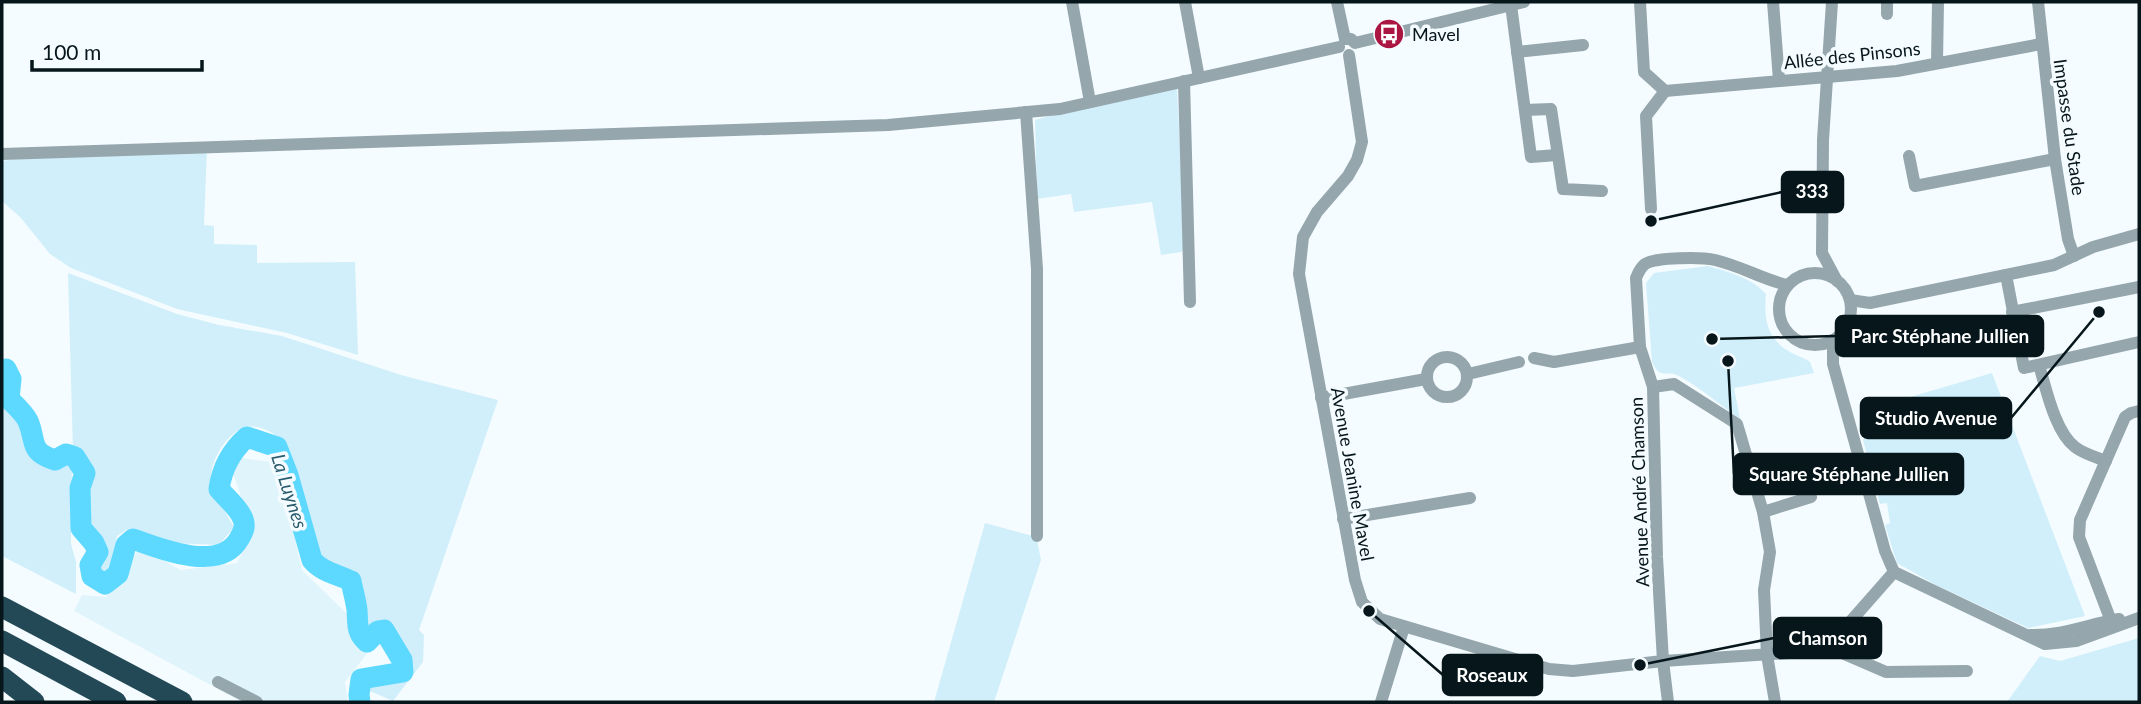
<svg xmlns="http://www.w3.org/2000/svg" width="2141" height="704" font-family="Lato,sans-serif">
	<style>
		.built { fill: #e0f4fc }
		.green { fill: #d1effa }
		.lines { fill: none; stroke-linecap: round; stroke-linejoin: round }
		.river { stroke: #5dd8ff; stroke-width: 21 }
		.minor { stroke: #95a6ad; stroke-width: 12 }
		.motorway { stroke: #234956; stroke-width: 21 }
		.labels { text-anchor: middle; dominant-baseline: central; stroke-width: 7; stroke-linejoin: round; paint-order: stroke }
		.poi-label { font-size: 18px; fill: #06161b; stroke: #f4fcff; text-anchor: start }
		.street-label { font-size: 18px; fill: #06161b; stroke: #f4fcff }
		.water-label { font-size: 19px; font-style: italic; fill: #2a5c6d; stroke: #f4fcff }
		.leader { fill: none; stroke: #06161b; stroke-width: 2.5 }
		.callout-dot { fill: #06161b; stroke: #f4fcff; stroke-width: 2.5 }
		.callout { fill: #06161b; stroke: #06161b; stroke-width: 2.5 }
		.callout-label { font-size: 19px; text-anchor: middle; font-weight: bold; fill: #fff }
	</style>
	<rect width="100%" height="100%" fill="#f4fcff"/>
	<polygon class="built" points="241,458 272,462 291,521 302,570 376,642 345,682 348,702 242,702 74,611 82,595 106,597 140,547 181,570 237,563 253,532 233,473"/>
	<g class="green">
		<polygon points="1177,88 1185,249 1181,252 1161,255 1152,202 1074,212 1071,194 1037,199 1035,120 1081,107"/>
		<polygon points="207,149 204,225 214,226 214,244 257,245 257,263 355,262 358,355 287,333 177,309 71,268 50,254 21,218 2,201 2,161 39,156"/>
		<path d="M1708 266C1728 272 1751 277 1766 294 1764 319 1766 338 1790 352 1796 356 1804 357 1810 362L1814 373 1734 388 1740 419C1720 405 1701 388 1679 376 1666 369 1661 381 1652 362L1646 283 1654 273Z"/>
		<path d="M68 273 177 314 219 325 282 336 401 375 498 400 419 630 424 635 423 662 393 701 363 688 364 681C377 678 398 679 407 670V663L383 624 378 626 368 637 363 636C358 617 366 582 342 573 332 570 323 570 316 562L285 443C275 434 261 424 246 427 228 431 210 461 211 478 213 496 226 512 234 527L219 545 171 543 126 530 117 536 113 567 104 578 94 574 93 565 101 547C97 538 86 535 84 525 78 500 99 470 73 452Z"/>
		<polygon points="3,371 8,380 7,399 25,425 30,447 51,463 68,456 72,459 71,544 76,562 76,594 2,556"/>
		<polygon points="1992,373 2085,616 2028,628 1936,585 1897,563 1885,525 1890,523 1887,503 1880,504 1863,440 1875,418 1900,400"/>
		<polygon points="985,523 1033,536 1037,540 1041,560 994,702 934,702"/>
		<polygon points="2139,638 2139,702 2007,702 2040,656 2060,661"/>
	</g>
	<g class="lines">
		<path class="river" d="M2 371 6 369 11 379 9 399C15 405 24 413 28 421 37 442 28 451 55 460L66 454 75 457 85 473 80 488 81 528 94 543 98 552 90 565 92 576 105 584 118 574 126 545 133 539C160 549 220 573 239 539 243 532 246 527 243 519 239 508 226 498 219 489 222 468 231 451 247 437L277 447 288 475 312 560C322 572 337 574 351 581 353 591 356 601 357 610 358 623 356 633 367 642L378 631 384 630 402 660 403 672 361 679 359 695 360 702"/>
		<g class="minor">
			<polyline points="1072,2 1090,102"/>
			<polyline points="1185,2 1199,78"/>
			<polyline points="1337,2 1345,39"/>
			<polyline points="1640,2 1644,72 1665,91"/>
			<polyline points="1773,2 1779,80"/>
			<polyline points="1832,2 1823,140 1822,253 1837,281"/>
			<polyline points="1887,2 1887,14"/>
			<polyline points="2038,2 2055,159 2068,239 2074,256"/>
			<polyline points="1511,5 1531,157 1557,155"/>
			<polyline points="1345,39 1351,39 1355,43 1524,2"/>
			<polyline points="1517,52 1583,45"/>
			<polyline points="1349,55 1362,142 1357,160 1348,176 1317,212 1303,237 1299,274 1355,580 1362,602 1380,619 1549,669 1573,671 1663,661 1820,651 1828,647 1894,572"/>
			<polyline points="1937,62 1938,2"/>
			<polyline points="1184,81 1190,302"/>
			<polyline points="1665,91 1897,71 2041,44"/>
			<polyline points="1525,110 1551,109 1563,189 1602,191"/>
			<polyline points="1026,112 1037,269 1037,536"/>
			<polyline points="2,154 888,125 1060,109 1339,47"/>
			<polyline points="1909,156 1915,186 2055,159"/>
			<polyline points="1651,209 1646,116 1665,91"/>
			<circle cx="1815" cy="309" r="36"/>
			<polyline points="2006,275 2024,368 2139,342"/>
			<polyline points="1850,300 1870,303 2054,265 2093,247 2139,234"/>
			<polyline points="2012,312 2139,287"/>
			<polyline points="1833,340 1833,364 1885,551 1894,572 2045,644 2076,641 2139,618"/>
			<circle cx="1447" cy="377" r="20"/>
			<polyline points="1534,358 1554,362 1640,347"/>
			<path d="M2039 365C2046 388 2055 432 2075 447 2084 454 2096 457 2106 461"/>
			<polyline points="1468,374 1519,362"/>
			<polyline points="1653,387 1674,384 1737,424 1763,512 1770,552 1764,590 1767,655 1775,702"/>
			<polyline points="1321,398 1426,379"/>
			<polyline points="1763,512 1811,497"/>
			<polyline points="1343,519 1470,498"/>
			<polyline points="2111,621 2079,537 2080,520 2125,417 2131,413 2139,411"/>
			<path d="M2030 635C2062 636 2089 624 2119 619"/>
			<polyline points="1828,647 1886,672 1967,671"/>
			<polyline points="218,682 257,702"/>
			<polyline points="1381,702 1404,627"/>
			<path d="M1668 702 1663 661 1657 557 1653 387 1640 347 1636 278C1638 273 1640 268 1645 264 1656 257 1702 257 1715 260 1741 266 1762 279 1787 285"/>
		</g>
		<g class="motorway">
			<polyline points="2,607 182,702"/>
			<polyline points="2,641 116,702"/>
			<polyline points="2,677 34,702"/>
		</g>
	</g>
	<defs>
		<g id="bus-disc" transform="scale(1.575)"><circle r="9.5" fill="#aa1541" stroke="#f4fcff"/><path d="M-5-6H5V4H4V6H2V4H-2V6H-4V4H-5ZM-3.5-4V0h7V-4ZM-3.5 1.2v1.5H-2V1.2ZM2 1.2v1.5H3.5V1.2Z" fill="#fff"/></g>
	</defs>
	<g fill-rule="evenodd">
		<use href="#bus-disc" x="1389" y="34"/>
	</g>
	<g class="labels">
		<g class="poi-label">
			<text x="1412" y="34">Mavel</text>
		</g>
		<g class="street-label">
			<text transform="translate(1852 55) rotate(-6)">Allée des Pinsons</text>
			<text transform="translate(2070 127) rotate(82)">Impasse du Stade</text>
			<text transform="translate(1353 474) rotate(80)">Avenue Jeanine Mavel</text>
			<text transform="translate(1639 492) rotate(-92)">Avenue André Chamson</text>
		</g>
		<g class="water-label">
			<text transform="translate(290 491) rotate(72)">La Luynes</text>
		</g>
	</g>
	<path class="leader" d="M1651 221L1782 192M1712 339L1836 336M2099 312L2011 418M1728 361L1734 474M1640 665L1774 638M1369 611L1443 675"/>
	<g class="callout-dot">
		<circle cx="1651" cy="221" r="7"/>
		<circle cx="1712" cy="339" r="7"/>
		<circle cx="2099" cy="312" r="7"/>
		<circle cx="1728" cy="361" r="7"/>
		<circle cx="1640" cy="665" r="7"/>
		<circle cx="1369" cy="611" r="7"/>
	</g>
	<g class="callout">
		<rect x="1782" y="172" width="61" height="40" rx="7"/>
		<rect x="1836" y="316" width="207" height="40" rx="7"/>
		<rect x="1861" y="398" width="150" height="40" rx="7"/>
		<rect x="1734" y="454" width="229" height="40" rx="7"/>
		<rect x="1774" y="618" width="107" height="40" rx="7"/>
		<rect x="1443" y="655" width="99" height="40" rx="7"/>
	</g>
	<g class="callout-label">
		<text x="1812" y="198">333</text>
		<text x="1940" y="343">Parc Stéphane Jullien</text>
		<text x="1936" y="425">Studio Avenue</text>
		<text x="1849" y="481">Square Stéphane Jullien</text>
		<text x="1828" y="645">Chamson</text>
		<text x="1492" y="682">Roseaux</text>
	</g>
	<rect width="2141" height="704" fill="none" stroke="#06161b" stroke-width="7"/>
	<path d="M32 60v10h170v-10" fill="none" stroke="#06161b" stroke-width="3.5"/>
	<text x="42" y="60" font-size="21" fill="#06161b" stroke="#f4fcff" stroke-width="5" paint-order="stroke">100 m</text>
</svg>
